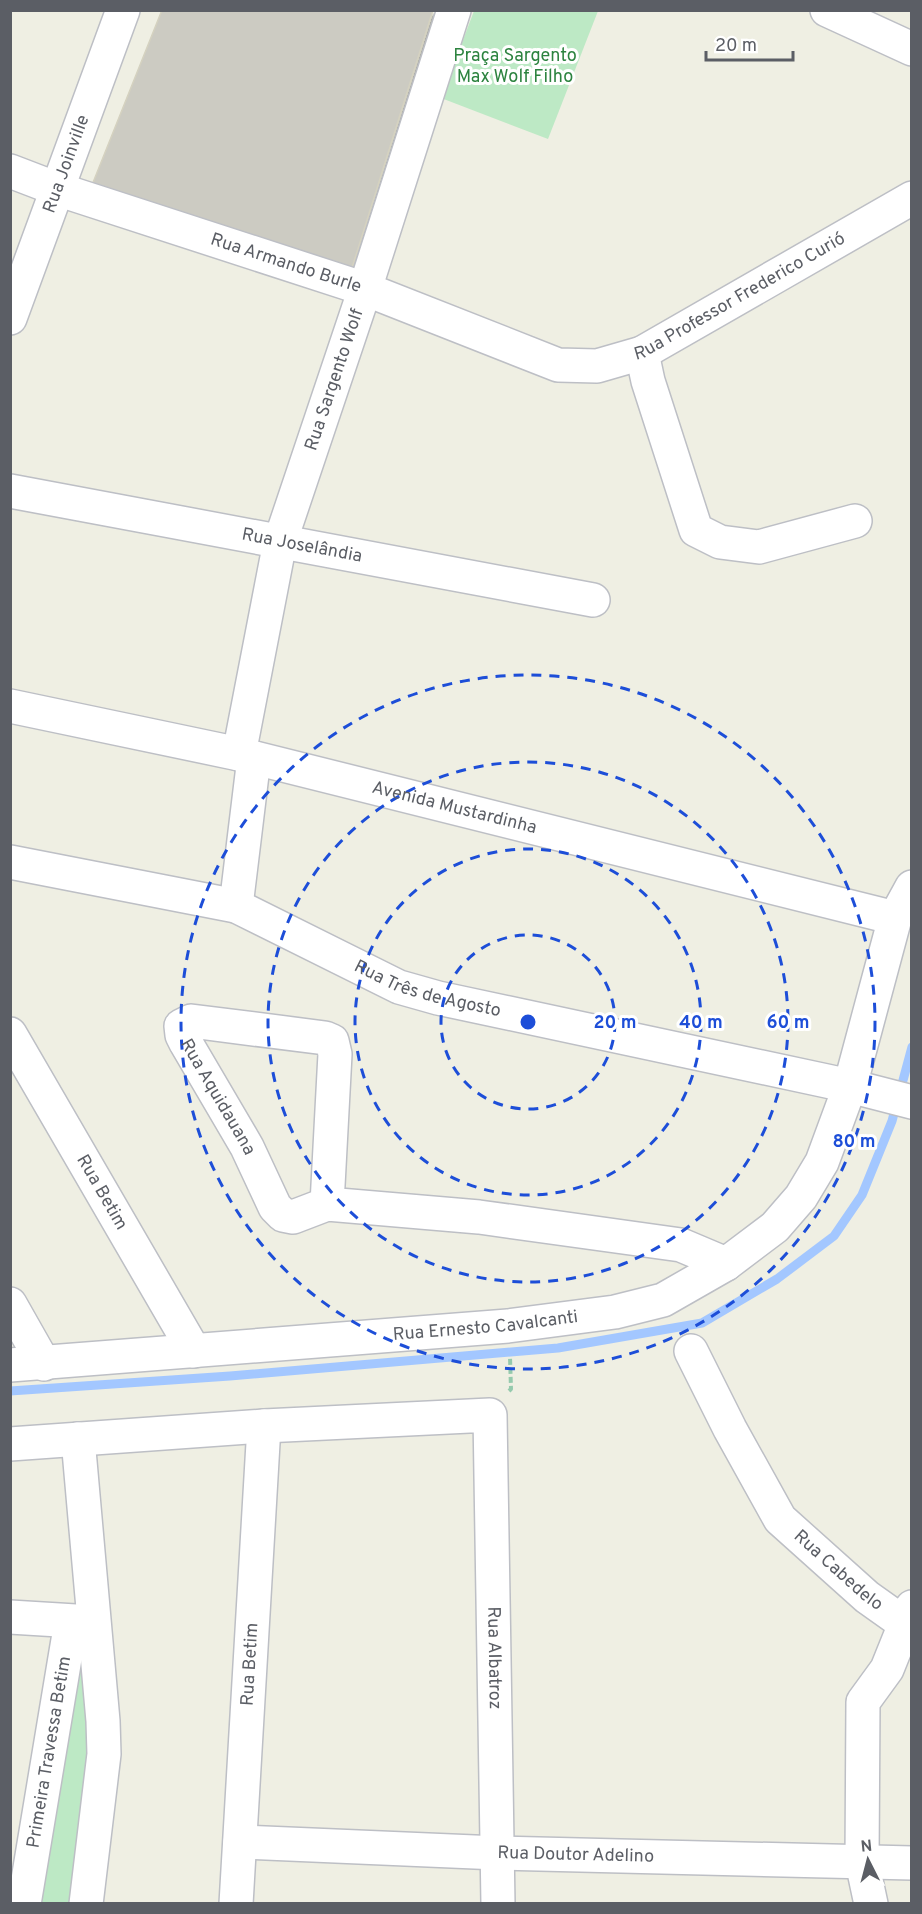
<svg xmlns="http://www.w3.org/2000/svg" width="922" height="1914" font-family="Overpass,sans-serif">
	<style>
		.green { fill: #bde9c5 }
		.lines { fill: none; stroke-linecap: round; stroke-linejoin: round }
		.stream { stroke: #a3c7ff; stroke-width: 9 }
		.building { fill: #cccbc2; stroke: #d5d2c0; stroke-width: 1.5; filter: url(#shadow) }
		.minor-casing { stroke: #bdbfc5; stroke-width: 36 }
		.path { stroke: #95caad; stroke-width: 4; stroke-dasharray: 6 3; stroke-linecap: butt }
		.minor { stroke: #fff; stroke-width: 33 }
		.ring { fill: none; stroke: #1d4ed8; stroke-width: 3; stroke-dasharray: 10 8 }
		.labels { text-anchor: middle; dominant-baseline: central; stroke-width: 6; stroke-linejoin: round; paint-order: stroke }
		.park-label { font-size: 18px; fill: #2c833f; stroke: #fff }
		.street-label { font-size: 18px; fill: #5b5e65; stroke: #fff }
		.centre { fill: #1d4ed8; stroke: #fff; stroke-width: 3 }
		.ring-label { font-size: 18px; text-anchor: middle; font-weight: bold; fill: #1d4ed8; stroke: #fff; stroke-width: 6; stroke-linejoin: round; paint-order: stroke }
	</style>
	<defs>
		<filter id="shadow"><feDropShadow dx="5.5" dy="5.5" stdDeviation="1.5" flood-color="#0004"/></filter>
	</defs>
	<rect width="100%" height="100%" fill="#efefe3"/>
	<g class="green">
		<polygon points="474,11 598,11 548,139 441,98"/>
		<polygon points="85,1612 89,1794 72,1903 26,1904"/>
	</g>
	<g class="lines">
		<polyline class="stream" points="10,1391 230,1376 558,1348 702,1323 777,1279 834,1236 862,1195 892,1121 912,1047"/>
	</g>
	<polygon class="building" points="162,10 433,10 351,271 92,185"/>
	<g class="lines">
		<g class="minor-casing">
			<g id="minor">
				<polyline points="827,10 912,49"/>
				<path id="s1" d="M10 171 57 189 365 289 558 365 597 366 642 353 912 198"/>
				<path id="s2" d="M10 318 123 10"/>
				<polyline points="642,353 648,381 696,530 720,542 759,547 855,521"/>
				<path id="s3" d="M10 491 593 600"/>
				<path id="s4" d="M10 706 239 754 895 918"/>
				<path id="s5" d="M239 754 280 542 365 289 454 10"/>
				<path id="s6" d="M10 862 236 906 399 987 438 998 850 1086 912 1102"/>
				<polyline points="236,906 254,758"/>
				<path id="s7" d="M10 1034 194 1351"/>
				<path id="s8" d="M327 1204 335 1054 332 1041 325 1038 191 1021 181 1026 182 1035 186 1043 247 1147 275 1207 283 1215 293 1217 327 1204 479 1217 681 1245 726 1264"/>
				<polyline points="10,1304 44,1364"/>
				<path id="s9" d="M691 1351 730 1429 780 1519 867 1597 905 1624"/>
				<path id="s10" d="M10 1365 508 1326 615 1312 663 1300 726 1264 775 1227 801 1197 822 1162 850 1086 895 918 912 887"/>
				<polyline points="78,1439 103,1721 104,1754 86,1904"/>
				<path id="s11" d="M10 1444 264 1426 490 1415 498 1904"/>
				<polyline points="10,1617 92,1622"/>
				<path id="s12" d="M240 1842 498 1853 912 1863"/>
				<path id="s13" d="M24 1904 71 1622"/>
				<path id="s14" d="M236 1904 264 1426"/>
				<polyline points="871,1904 862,1862 863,1702 887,1669 912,1607"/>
			</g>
		</g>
		<polyline class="path" points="509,1391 511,1389 510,1357"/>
		<use href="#minor" class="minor"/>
	</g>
	<g class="ring">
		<circle cx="528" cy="1022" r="87"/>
		<circle cx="528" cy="1022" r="173"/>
		<circle cx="528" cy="1022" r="260"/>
		<circle cx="528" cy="1022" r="347"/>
	</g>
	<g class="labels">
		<g class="park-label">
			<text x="515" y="56">Praça Sargento<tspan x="515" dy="21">Max Wolf Filho</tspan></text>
		</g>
		<g class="street-label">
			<text stroke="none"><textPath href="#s2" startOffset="164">Rua Joinville</textPath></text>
			<text stroke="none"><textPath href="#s1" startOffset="291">Rua Armando Burle</textPath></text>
			<text stroke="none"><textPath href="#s1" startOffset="780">Rua Professor Frederico Curió</textPath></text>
			<text stroke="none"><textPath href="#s5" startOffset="387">Rua Sargento Wolf</textPath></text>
			<text stroke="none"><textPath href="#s3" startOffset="297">Rua Joselândia</textPath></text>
			<text stroke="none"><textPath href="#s4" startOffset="456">Avenida Mustardinha</textPath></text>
			<text stroke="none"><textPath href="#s6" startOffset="440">Rua Três de Agosto</textPath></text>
			<text stroke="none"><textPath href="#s8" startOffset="398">Rua Aquidauana</textPath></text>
			<text stroke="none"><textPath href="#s7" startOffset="183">Rua Betim</textPath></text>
			<text stroke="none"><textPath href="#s10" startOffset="477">Rua Ernesto Cavalcanti</textPath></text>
			<text stroke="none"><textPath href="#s9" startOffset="268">Rua Cabedelo</textPath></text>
			<text stroke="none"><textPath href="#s11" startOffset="724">Rua Albatroz</textPath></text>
			<text stroke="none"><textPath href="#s14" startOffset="240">Rua Betim</textPath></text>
			<text stroke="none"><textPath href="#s13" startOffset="154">Primeira Travessa Betim</textPath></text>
			<text stroke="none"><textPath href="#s12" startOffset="336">Rua Doutor Adelino</textPath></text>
		</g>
	</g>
	<circle cx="528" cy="1022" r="9" class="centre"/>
	<g class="ring-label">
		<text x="615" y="1028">20 m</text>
		<text x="701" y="1028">40 m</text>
		<text x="788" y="1028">60 m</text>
		<text x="854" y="1147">80 m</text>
	</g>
	<rect width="922" height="1914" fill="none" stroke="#5b5e65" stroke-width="24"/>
	<g transform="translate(868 1860) rotate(354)" stroke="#ffffff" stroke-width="4.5" paint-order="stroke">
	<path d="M0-4.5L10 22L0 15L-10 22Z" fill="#5b5e65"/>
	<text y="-9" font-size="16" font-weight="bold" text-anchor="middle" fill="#5b5e65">N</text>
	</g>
	<path d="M706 51v9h87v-9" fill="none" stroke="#5b5e65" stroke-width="3"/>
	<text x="715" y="51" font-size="18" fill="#5b5e65" stroke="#ffffff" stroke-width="4.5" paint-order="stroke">20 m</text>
</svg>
